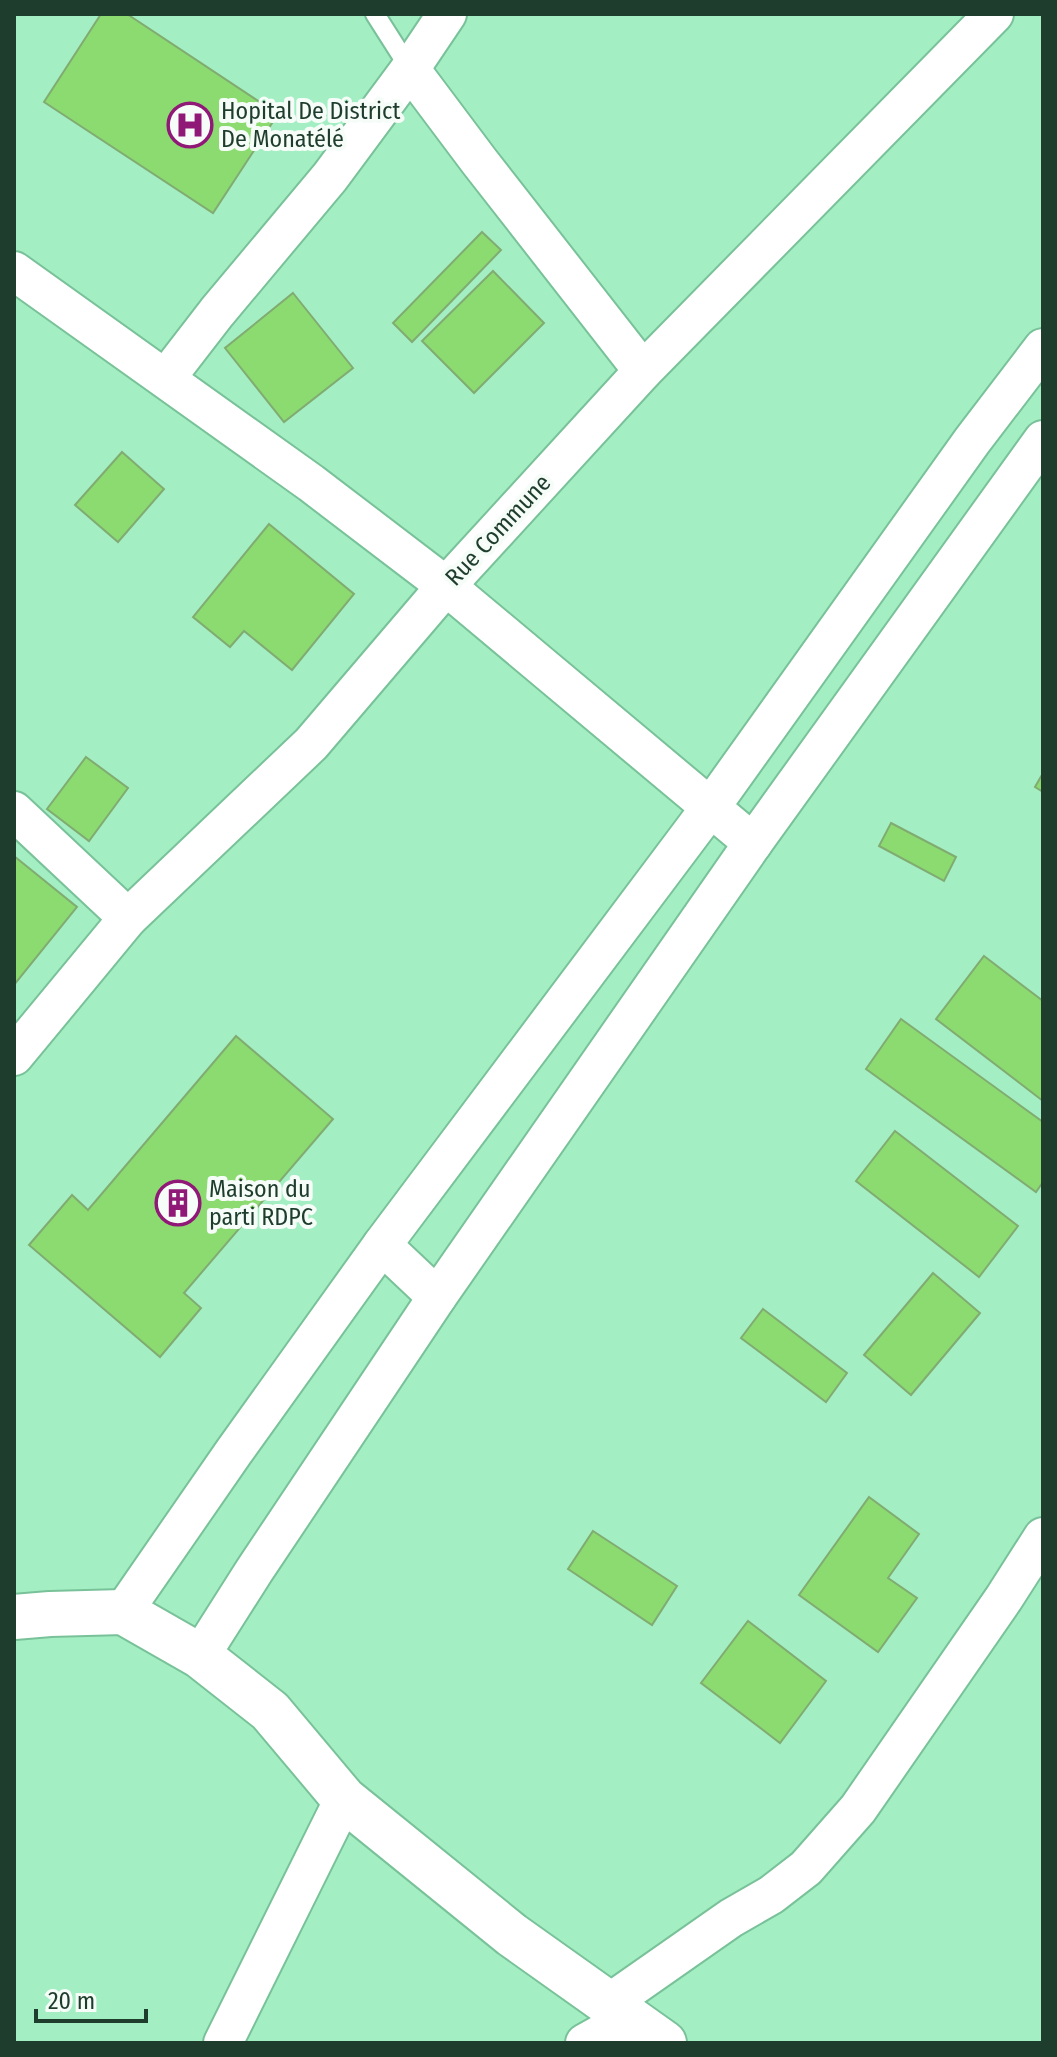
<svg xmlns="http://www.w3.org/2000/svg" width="1057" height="2057" font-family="'Fira Sans Condensed',sans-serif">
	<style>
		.building { fill: #8bdb71; stroke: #80ac72; stroke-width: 2 }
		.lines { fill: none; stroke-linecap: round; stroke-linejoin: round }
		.service-casing { stroke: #79c299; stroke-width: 22 }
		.minor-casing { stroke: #79c299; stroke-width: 42 }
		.primary-casing { stroke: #79c299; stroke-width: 48 }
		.service { stroke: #fff; stroke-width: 18 }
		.minor { stroke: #fff; stroke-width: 38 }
		.primary { stroke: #fff; stroke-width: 44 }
		.labels { text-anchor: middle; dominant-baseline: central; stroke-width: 8; stroke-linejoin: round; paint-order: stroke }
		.poi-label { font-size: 24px; fill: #1f3d2d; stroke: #f6fdf9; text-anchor: start }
		.street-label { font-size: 24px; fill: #1f3d2d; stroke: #f6fdf9 }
	</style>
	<rect width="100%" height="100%" fill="#a4eec3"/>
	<g class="building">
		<polygon points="101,14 127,14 278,114 213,213 44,102"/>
		<polygon points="482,232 501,250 412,342 393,323"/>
		<polygon points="493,271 544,323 474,393 422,341"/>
		<polygon points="293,293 353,368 284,422 225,348"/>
		<polygon points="122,452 164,489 118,542 75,505"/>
		<polygon points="269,524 354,594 292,670 244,631 230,647 193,617"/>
		<polygon points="86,757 128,788 89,841 47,809"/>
		<polygon points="1043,773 1043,792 1035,787"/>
		<polygon points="891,823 956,857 944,881 879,846"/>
		<polygon points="14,856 77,907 14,985"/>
		<polygon points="984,956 1043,1001 1043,1101 936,1019"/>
		<polygon points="901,1019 1043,1122 1043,1182 1036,1192 866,1069"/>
		<polygon points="236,1036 333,1119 184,1293 201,1308 160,1357 29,1245 72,1195 88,1210"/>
		<polygon points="895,1131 1018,1226 979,1277 856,1181"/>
		<polygon points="933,1273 980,1313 911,1395 864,1355"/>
		<polygon points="763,1309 847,1373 826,1402 741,1338"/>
		<polygon points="869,1497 919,1534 888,1578 917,1598 878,1652 799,1595"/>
		<polygon points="593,1531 677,1586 652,1625 568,1569"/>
		<polygon points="748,1621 826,1681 780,1743 701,1683"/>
	</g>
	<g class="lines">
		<g class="service-casing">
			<polyline id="service" points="375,14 410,69"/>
		</g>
		<g class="minor-casing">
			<g id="minor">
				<polyline points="410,69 479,161 643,371"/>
				<polyline points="14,271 311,483 446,586 753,843"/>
				<polyline points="166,378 217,312 330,177 410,69 447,14"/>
				<polyline points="14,811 128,918"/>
				<polyline points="14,1056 128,918 311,744 446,586 643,371 994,14"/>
				<polyline points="382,1245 437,1297"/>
				<polyline points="123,1612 233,1453 382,1245 710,808 972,441 1043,348"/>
				<polyline points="200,1656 254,1571 437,1297 753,843 1043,440"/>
				<polyline points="608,2004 731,1918 771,1895 806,1868 858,1809 1004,1598 1043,1537"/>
				<polyline points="223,2043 344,1799"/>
				<polyline points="585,2043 628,2019"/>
			</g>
		</g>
		<g class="primary-casing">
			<polyline id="primary" points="14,1617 50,1614 123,1612 200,1656 270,1711 344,1799 512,1935 664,2043"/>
		</g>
		<use href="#service" class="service"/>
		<use href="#minor" class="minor"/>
		<use href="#primary" class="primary"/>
	</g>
	<defs>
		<g id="hospital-ring" transform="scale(2.3)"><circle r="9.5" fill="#f6fdf9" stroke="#901877" stroke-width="1.5"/><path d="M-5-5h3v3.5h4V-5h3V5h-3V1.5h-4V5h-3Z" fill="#901877"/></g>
		<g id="building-ring" transform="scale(2.3)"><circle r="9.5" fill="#f6fdf9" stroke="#901877" stroke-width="1.5"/><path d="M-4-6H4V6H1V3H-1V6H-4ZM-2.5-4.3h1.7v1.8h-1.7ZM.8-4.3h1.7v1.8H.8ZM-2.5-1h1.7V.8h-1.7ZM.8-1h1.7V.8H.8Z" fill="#901877"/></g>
	</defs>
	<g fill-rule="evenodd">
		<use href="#hospital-ring" x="190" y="125"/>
		<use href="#building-ring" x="178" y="1203"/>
	</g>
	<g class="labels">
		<g class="poi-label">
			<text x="221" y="111">Hopital De District<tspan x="221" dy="28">De Monatélé</tspan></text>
			<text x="209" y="1189">Maison du<tspan x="209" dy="28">parti RDPC</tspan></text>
		</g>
		<g class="street-label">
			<text transform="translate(498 530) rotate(-47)">Rue Commune</text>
		</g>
	</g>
	<rect width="1057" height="2057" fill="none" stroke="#1f3d2d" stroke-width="32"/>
	<path d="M36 2009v12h110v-12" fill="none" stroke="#1f3d2d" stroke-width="4"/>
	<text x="48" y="2009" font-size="24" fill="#1f3d2d" stroke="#f6fdf9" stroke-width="6" paint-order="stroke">20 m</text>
</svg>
